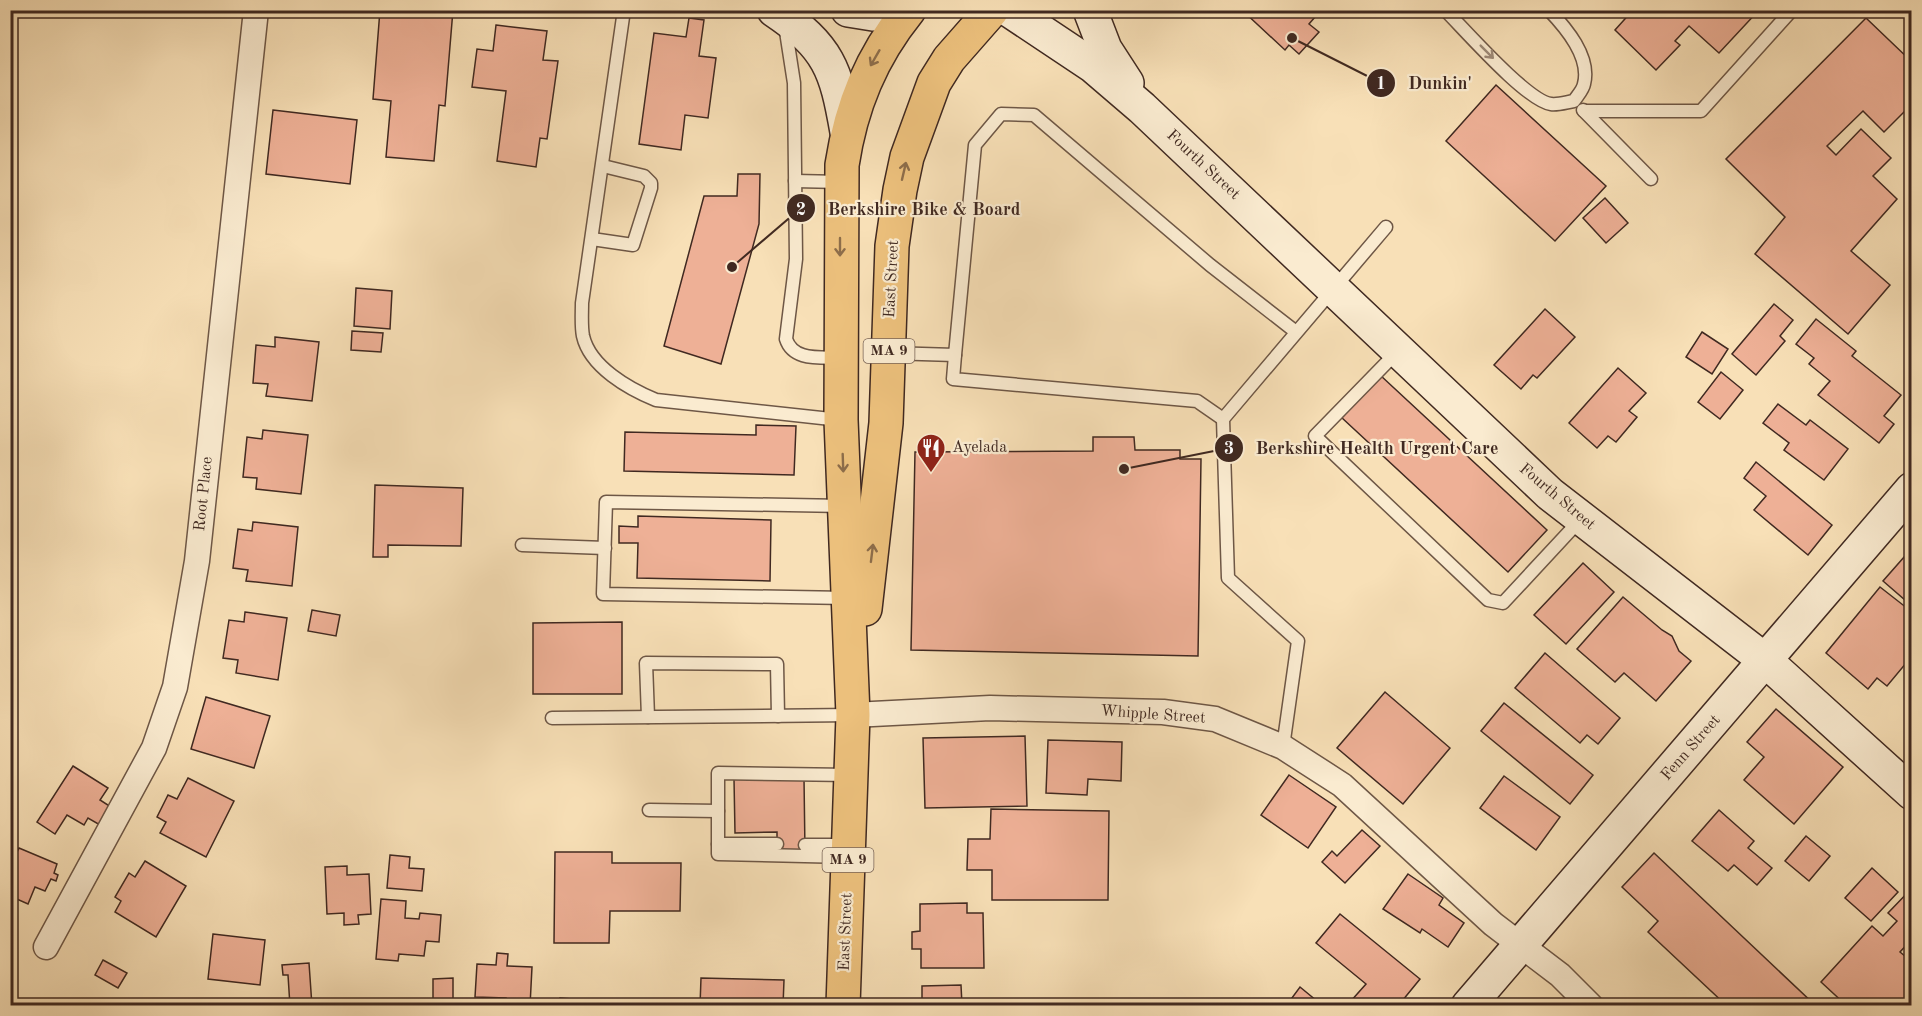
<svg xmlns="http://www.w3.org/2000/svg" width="1922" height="1016" font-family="'Old Standard TT',serif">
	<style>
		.building { fill: #eeb096; stroke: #402921; stroke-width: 1.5 }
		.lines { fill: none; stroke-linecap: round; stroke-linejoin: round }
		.lane-casing { stroke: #6e5746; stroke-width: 15 }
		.street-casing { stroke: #6e5746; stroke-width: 27 }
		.secondary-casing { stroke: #402921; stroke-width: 36 }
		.highway-casing { stroke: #402921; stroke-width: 36 }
		.lane { stroke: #faebd0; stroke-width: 12 }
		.street { stroke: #faebd0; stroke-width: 24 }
		.secondary { stroke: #faebd0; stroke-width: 33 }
		.highway { stroke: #ecc07c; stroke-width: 33 }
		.oneway { stroke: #9d8a78 }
		.oneway2 { stroke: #8d6d4a }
		.labels { text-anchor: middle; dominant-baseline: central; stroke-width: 4.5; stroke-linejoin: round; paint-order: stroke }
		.shield { fill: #faebd0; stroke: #786356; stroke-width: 1.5 }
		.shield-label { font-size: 15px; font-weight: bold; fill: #402921 }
		.street-label { font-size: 16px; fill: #402921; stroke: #faebd0 }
		.poi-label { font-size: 16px; fill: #402921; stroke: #faebd0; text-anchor: start }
		.leader { fill: none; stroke: #402921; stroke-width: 2 }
		.callout-dot { fill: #402921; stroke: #faebd0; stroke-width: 2 }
		.mark-label { font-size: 18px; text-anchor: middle; font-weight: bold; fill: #fff }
		.callout-label { font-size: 18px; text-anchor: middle; font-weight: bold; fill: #402921; stroke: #faebd0; stroke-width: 4.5; stroke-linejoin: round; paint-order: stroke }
	</style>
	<rect width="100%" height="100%" fill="#f8e0b7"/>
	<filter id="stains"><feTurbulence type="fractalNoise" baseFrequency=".00333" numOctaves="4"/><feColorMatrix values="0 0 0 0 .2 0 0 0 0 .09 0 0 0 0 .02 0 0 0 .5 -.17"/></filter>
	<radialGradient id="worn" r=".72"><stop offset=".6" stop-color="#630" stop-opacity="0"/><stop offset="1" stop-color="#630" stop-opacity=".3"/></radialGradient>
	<g class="building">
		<polygon points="380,10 453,10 445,106 439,105 434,161 386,157 391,101 373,99"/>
		<polygon points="1242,10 1308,10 1315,17 1309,24 1319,32 1299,54 1289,45 1285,50"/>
		<polygon points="1633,10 1759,10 1719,53 1689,26 1675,41 1680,45 1656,70 1615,30"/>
		<polygon points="689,18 704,20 699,56 716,58 708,118 685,115 681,150 639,144 654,33 686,37"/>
		<polygon points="1866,18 1912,62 1912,104 1884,132 1863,111 1827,146 1836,155 1861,129 1891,158 1873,176 1897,199 1851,251 1890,285 1848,334 1755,254 1785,217 1726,159"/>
		<polygon points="496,25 547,31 543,60 558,61 547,139 540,138 536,167 497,161 506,91 472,87 477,49 493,51"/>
		<polygon points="1496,85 1606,186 1555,241 1446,141"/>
		<polygon points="273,110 357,120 350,184 266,174"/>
		<polygon points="738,174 760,174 759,224 721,364 664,346 704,196 737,196"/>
		<polygon points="1605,198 1628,223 1606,243 1583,218"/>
		<polygon points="356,288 392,291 390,329 354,326"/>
		<polygon points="1774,304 1793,320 1780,336 1785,341 1756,375 1732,354"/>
		<polygon points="1545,309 1575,337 1537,378 1533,375 1521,389 1494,365"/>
		<polygon points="1816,319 1856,351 1852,356 1901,395 1884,416 1894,424 1879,443 1818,395 1830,381 1809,364 1814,358 1796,344"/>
		<polygon points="352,331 383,333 381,352 351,350"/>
		<polygon points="1702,332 1728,349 1712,374 1686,357"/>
		<polygon points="275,337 319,342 312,401 266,396 268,384 253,383 256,345 275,347"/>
		<polygon points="1618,368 1646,393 1629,411 1637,417 1616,442 1608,436 1597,448 1569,423"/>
		<polygon points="1721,372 1743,390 1720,419 1698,402"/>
		<polygon points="1380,375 1547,530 1508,572 1341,417"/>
		<polygon points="1778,404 1806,425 1810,420 1848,449 1824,480 1784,450 1789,443 1763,423"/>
		<polygon points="756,425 796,426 794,475 624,471 625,432 756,435"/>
		<polygon points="263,430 308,435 301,494 256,489 257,478 243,477 247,437 262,439"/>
		<polygon points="1093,437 1134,437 1135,450 1180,450 1180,459 1201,459 1198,656 911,650 915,452 1093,451"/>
		<polygon points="1756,462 1832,525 1808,555 1754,510 1766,496 1744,478"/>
		<polygon points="375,485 463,488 461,546 388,545 388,557 373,557"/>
		<polygon points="638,516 771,520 770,581 637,578 638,543 619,543 619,526 638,527"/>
		<polygon points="253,522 298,527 292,586 246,581 248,570 233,568 238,529 252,531"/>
		<polygon points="1912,548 1912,606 1883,581"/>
		<polygon points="1583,563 1614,592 1566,644 1534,615"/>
		<polygon points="1880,587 1912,612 1912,656 1887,686 1877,678 1868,689 1826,653"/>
		<polygon points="1623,597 1662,630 1672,636 1679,651 1691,661 1656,701 1624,673 1615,682 1577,649"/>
		<polygon points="312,610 340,615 336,636 308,631"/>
		<polygon points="245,612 287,618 278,680 236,673 238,660 223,658 229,620 244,622"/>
		<polygon points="622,622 622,694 533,694 533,623"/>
		<polygon points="1545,653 1620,718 1598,744 1587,735 1580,743 1515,688"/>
		<polygon points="1385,692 1450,748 1403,804 1337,748"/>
		<polygon points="206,697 270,716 254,768 191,749"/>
		<polygon points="1504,703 1593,775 1570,804 1481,731"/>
		<polygon points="1776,709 1843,767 1794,824 1744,780 1764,757 1747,742"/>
		<polygon points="1025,736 1027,806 925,808 923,738"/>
		<polygon points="1048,740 1122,742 1121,781 1088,779 1087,795 1046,793"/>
		<polygon points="73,766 108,788 100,800 111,807 100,825 88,818 84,825 67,815 55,834 37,822"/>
		<polygon points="1289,775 1336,807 1308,848 1261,815"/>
		<polygon points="1504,776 1560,817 1536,850 1480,808"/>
		<polygon points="188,778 234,801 206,857 160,833 166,822 157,817 168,795 177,799"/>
		<polygon points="804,778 805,852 777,853 777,832 735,833 734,779"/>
		<polygon points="991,809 1109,811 1108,900 992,900 992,870 967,870 968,839 990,839"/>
		<polygon points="1719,810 1754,841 1748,848 1772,868 1757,885 1734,865 1728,871 1692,841"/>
		<polygon points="1362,830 1380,846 1345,883 1322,862 1332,851 1337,856"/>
		<polygon points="1806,836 1830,856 1809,881 1785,861"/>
		<polygon points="19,848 57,864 54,873 58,875 56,881 51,879 45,891 35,887 28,904 10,896 10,867"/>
		<polygon points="555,852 612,852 612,863 681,863 680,911 610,911 609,943 554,943"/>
		<polygon points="1654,853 1816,1006 1727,1006 1648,932 1658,921 1622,887"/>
		<polygon points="390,855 410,857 409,868 424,869 422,891 387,888"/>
		<polygon points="145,861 186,886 156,937 115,912 121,901 115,897 129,873 135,877"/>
		<polygon points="347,866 347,875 369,874 371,914 358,915 359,924 344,925 344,913 327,914 325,867"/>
		<polygon points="1872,868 1898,892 1871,921 1845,898"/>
		<polygon points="1408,874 1443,898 1439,905 1464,923 1448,947 1422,929 1420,933 1383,909"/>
		<polygon points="1912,888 1912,939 1900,952 1912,962 1912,1006 1847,1006 1821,982 1872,926 1883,936 1897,921 1888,913"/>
		<polygon points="381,899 406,901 405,918 419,919 420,913 441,915 439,942 426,941 424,956 399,954 398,961 376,959"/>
		<polygon points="967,903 967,913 983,913 984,968 921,968 921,949 912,949 912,932 920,931 920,904"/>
		<polygon points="1340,914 1420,979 1398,1006 1354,1006 1350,1002 1366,984 1316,943"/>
		<polygon points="213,934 265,940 260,985 208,979"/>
		<polygon points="497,953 508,954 507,966 532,967 530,1006 506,1006 506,998 475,997 477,964 496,965"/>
		<polygon points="103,960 127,973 118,988 95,975"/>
		<polygon points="309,963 312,1006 290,1006 288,975 283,975 282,965"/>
		<polygon points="453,978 453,1005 433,1006 433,979"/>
		<polygon points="701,978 784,980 783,1006 700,1006"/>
		<polygon points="961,985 962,1005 966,1006 922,1006 922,986"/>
		<polygon points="1300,987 1323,1006 1286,1006"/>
		<polygon points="560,998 634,1004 634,1006 559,1006"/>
	</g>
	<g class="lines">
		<g class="lane-casing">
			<g id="lane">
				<path d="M624 10 582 303C582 314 581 326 583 336 590 367 629 389 656 400L840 420"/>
				<path d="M1445 10C1465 30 1527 101 1551 104 1558 105 1567 102 1574 101 1577 96 1583 90 1584 84 1591 57 1566 28 1549 10"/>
				<path d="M785 25 794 83 796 259 786 339C793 361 819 357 840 358"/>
				<polyline points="1583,110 1651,179"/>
				<polyline points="1584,111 1701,111 1792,10"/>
				<polyline points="795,181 841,182"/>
				<polyline points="592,239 633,245 651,188 651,183 644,176 603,166"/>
				<polyline points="1397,352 1315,436 1488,600 1503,603 1581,519"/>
				<polyline points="889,353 955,355 975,145 1001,114 1034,115 1210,265 1296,332"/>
				<polyline points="955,355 953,379 1197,401 1223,419"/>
				<polyline points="844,506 606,502 603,594 847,598"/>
				<polyline points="522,545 605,548"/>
				<polyline points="648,717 646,663 777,664 778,716"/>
				<polyline points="552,718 852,715"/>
				<polyline points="1283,747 1298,641 1228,578 1223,419 1386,227"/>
				<polyline points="649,810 718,811"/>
				<polyline points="718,844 777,844"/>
				<polyline points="805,845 849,845"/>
				<polyline points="847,857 718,854 718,773 850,775"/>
			</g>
		</g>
		<g class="street-casing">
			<g id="street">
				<polyline points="853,715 990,708 1163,712 1215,719 1283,747 1342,785 1493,924 1560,975 1591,1006"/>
				<polyline points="46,947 154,748 175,687 197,561 256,10"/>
			</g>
		</g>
		<g class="secondary-casing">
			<g id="secondary">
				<path d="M774 10C829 47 836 69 847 132"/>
				<polyline points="848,10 873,14 883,10"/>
				<polyline points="1009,10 1093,66 1142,108 1550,494 1766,661 1912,793"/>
				<polyline points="1090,10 1105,49 1127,83"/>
				<polyline points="1468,1006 1912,489"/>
			</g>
		</g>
		<g class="highway-casing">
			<g id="highway">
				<polyline points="865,609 886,423 892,246 900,190 907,157 934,83 949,59 992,10"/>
				<path d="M843 1006 853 715 841 420 842 165C851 106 871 57 909 10"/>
			</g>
		</g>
		<use href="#lane" class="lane"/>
		<use href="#street" class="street"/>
		<use href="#secondary" class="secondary"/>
		<use href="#highway" class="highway"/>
	</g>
	<defs><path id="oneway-shaft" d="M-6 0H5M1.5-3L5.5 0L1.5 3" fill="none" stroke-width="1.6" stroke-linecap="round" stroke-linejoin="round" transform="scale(1.5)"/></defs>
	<use class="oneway" href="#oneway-shaft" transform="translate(1487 52) rotate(45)"/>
	<g class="oneway2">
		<use href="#oneway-shaft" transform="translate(875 58) rotate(120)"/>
		<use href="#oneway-shaft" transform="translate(904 171) rotate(-77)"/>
		<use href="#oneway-shaft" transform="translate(840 247) rotate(90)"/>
		<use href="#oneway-shaft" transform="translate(843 463) rotate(88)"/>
		<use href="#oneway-shaft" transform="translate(872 553) rotate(-83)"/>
	</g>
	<defs>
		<g id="restaurant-pin" transform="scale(1.5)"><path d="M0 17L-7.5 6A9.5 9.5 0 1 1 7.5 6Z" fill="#8f2418" stroke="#faebd0"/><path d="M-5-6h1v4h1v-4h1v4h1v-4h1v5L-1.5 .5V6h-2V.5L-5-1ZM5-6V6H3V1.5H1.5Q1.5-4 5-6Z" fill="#fff"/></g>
	</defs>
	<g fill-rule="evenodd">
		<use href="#restaurant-pin" x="931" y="448"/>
	</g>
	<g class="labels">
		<g class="shield">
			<rect x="863.5" y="339" width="51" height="24" rx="4.5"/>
			<rect x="822.5" y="848" width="51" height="24" rx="4.5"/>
		</g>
		<g class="shield-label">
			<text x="889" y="351">MA 9</text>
			<text x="848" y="860">MA 9</text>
		</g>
		<g class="street-label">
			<text transform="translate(1203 165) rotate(43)">Fourth Street</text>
			<text transform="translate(892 279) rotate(-87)">East Street</text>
			<text transform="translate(204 494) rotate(-84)">Root Place</text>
			<text transform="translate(1557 497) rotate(40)">Fourth Street</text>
			<text transform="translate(1153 715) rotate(4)">Whipple Street</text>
			<text transform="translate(1691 748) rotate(-49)">Fenn Street</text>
			<text transform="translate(846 932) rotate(-88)">East Street</text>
		</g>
		<g class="poi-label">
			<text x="952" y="448">Ayelada</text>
		</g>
	</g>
	<path class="leader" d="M1292 38L1381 83M732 267L801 208M1124 469L1229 448"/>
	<g class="callout-dot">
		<circle cx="1292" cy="38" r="6"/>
		<circle cx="732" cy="267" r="6"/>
		<circle cx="1124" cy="469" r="6"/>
		<circle cx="1381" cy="83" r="15"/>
		<circle cx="801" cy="208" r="15"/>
		<circle cx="1229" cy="448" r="15"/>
	</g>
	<g class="mark-label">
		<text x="1381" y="89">1</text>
		<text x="801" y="215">2</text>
		<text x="1229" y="454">3</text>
	</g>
	<g class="callout-label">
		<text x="1440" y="89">Dunkin'</text>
		<text x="924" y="215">Berkshire Bike &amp; Board</text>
		<text x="1377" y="454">Berkshire Health Urgent Care</text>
	</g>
	<rect width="1922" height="1016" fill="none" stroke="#f8e0b7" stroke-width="36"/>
	<rect x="12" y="12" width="1898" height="992" fill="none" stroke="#402921" stroke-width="3"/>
	<rect x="18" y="18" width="1886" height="980" fill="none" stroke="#402921" stroke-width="1.5"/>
	<rect width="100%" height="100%" filter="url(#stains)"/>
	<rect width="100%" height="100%" fill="url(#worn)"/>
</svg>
